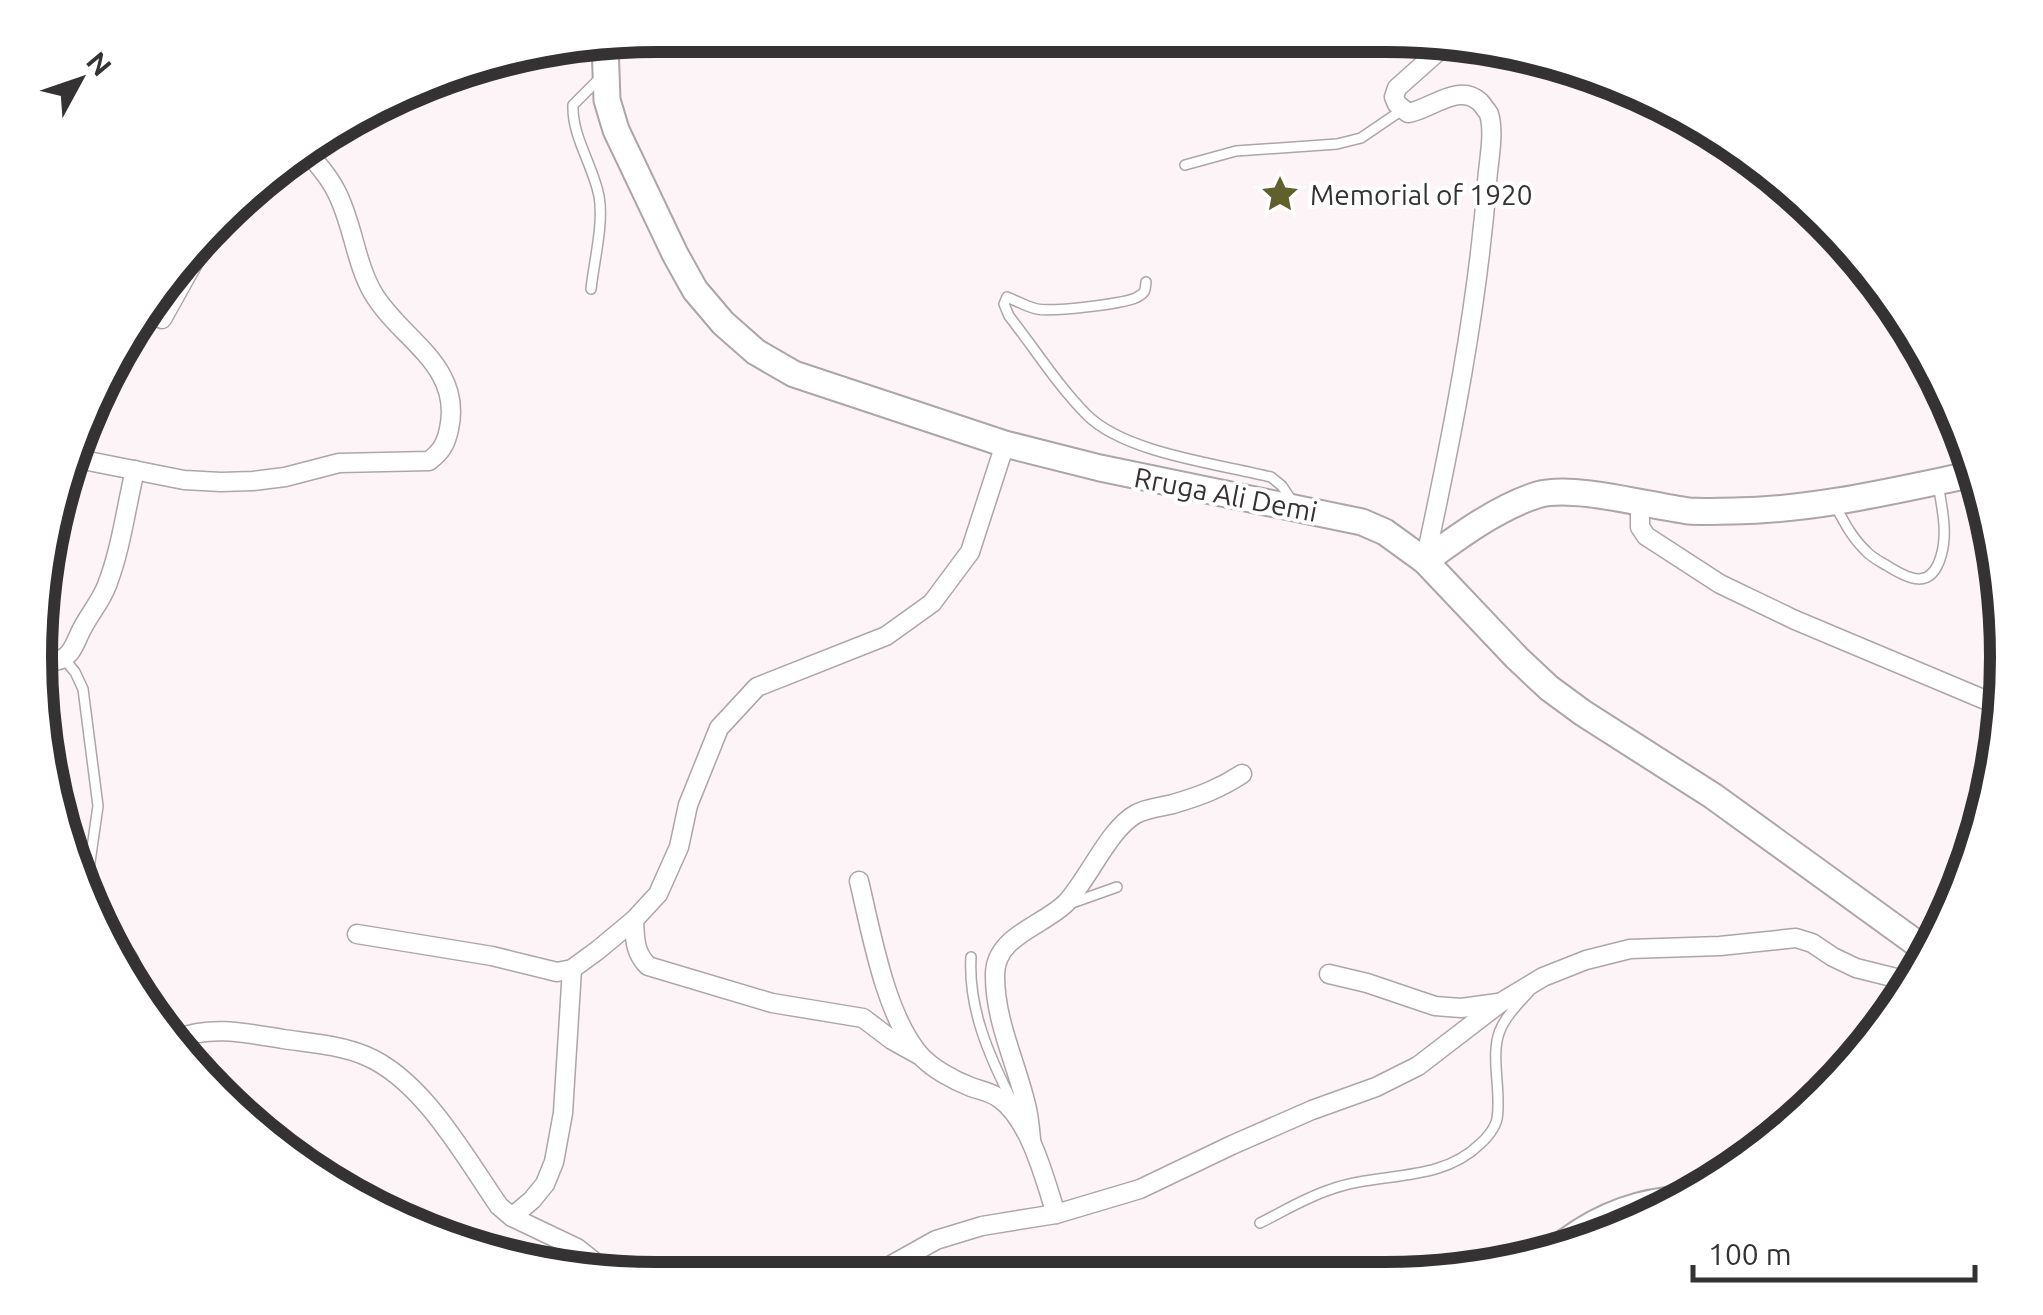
<svg xmlns="http://www.w3.org/2000/svg" width="2043" height="1315" font-family="Ubuntu,sans-serif">
	<style>
		.lines { fill: none; stroke-linecap: round; stroke-linejoin: round }
		.lane-casing { stroke: #ada5a8; stroke-width: 12 }
		.street-casing { stroke: #ada5a8; stroke-width: 21 }
		.secondary-casing { stroke: #ada5a8; stroke-width: 29 }
		.lane { stroke: #fff; stroke-width: 9 }
		.street { stroke: #fff; stroke-width: 18 }
		.secondary { stroke: #fff; stroke-width: 25 }
		.labels { text-anchor: middle; dominant-baseline: central; stroke-width: 8; stroke-linejoin: round; paint-order: stroke }
		.poi-label { font-size: 28px; fill: #353234; stroke: #fff; text-anchor: start }
		.street-label { font-size: 28px; fill: #353234; stroke: #fff }
		.rim { fill: none; stroke: #353234; stroke-width: 12 }
	</style>
	<rect width="100%" height="100%" fill="#fdf4f8"/>
	<g class="lines">
		<g class="lane-casing">
			<g id="lane">
				<polyline points="1185,165 1236,151 1337,144 1361,138 1402,110"/>
				<path d="M1146 282C1145 290 1146 292 1139 296 1129 304 1051 312 1037 309 1027 307 1017 301 1007 297L1004 304 1009 316C1035 349 1058 386 1087 415 1125 453 1219 464 1271 477L1282 486 1292 501"/>
				<path d="M591 289C594 261 604 223 599 196 593 165 572 137 573 105L600 78"/>
				<path d="M1835 505C1844 522 1852 538 1866 551 1871 557 1879 561 1886 565 1908 579 1931 591 1941 556 1948 533 1942 508 1938 484"/>
				<polyline points="64,659 75,672 83,689 98,806 86,890"/>
				<polyline points="1072,903 1117,887"/>
				<path d="M971 957C968 1008 989 1056 1012 1101"/>
				<path d="M1260 1223C1282 1212 1305 1198 1329 1190 1379 1171 1439 1184 1480 1144 1487 1138 1495 1128 1497 1119 1499 1107 1498 1093 1497 1081 1493 1034 1497 1026 1529 992"/>
			</g>
		</g>
		<g class="street-casing">
			<g id="street">
				<polyline points="162,319 196,258 198,246"/>
				<path d="M68 457 184 480 221 482 253 481 285 477 339 463 429 461C441 452 446 444 449 429 463 365 400 339 373 293 355 262 353 223 336 191 328 175 315 161 303 148"/>
				<polyline points="1640,503 1640,527 1646,536 1720,584 1795,620 1995,704"/>
				<path d="M1425 561C1452 436 1477 310 1487 183 1488 163 1495 134 1489 114 1488 112 1481 103 1480 102 1458 82 1430 110 1408 113L1397 104 1394 97 1397 88 1451 40"/>
				<path d="M40 652 55 661C73 658 75 641 83 627 91 612 101 601 107 585 121 549 126 508 135 470"/>
				<path d="M859 881C871 931 885 1014 919 1054 931 1068 953 1080 971 1087 979 1090 991 1092 999 1098 1030 1119 1045 1180 1056 1214"/>
				<path d="M634 920C635 938 634 952 648 966L772 1003 863 1018 892 1040 919 1055"/>
				<polyline points="357,934 492,956 557,972 572,969 598,950 634,920 658,894 679,847 688,805 719,728 757,687 886,636 932,603 970,552 1005,444"/>
				<path d="M106 939C123 950 137 961 129 982"/>
				<polyline points="1329,974 1367,983 1435,1006 1461,1008 1498,1003"/>
				<path d="M176 1039C212 1025 246 1033 283 1039 311 1043 340 1045 366 1056 423 1080 465 1157 499 1206L512 1217 577 1248 611 1275"/>
				<path d="M1031 1139C1030 1129 1029 1118 1027 1109 1017 1064 995 1022 995 976 994 936 1043 926 1066 903 1089 878 1109 829 1136 814 1147 808 1161 807 1173 804 1200 796 1219 789 1242 774"/>
				<polyline points="512,1217 532,1200 545,1184 554,1162 563,1113 572,969"/>
				<polyline points="876,1276 886,1268 936,1240 982,1226 1056,1214 1140,1189 1232,1145 1312,1110 1376,1087 1418,1066 1500,1003 1543,977 1586,960 1630,949 1720,946 1796,938 1812,943 1833,957 1856,968 1904,980"/>
			</g>
		</g>
		<g class="secondary-casing">
			<g id="secondary">
				<polyline points="605,44 607,100 616,130 675,254 695,290 723,323 756,352 794,374 1005,444 1100,468 1362,522 1385,532 1425,561 1517,658 1549,688 1583,713 1713,796 1923,948"/>
				<path d="M1425 561C1459 536 1497 508 1537 495 1573 484 1649 506 1689 511 1704 512 1719 511 1734 511 1813 510 1892 491 1969 475"/>
				<path d="M1567 1241C1601 1216 1641 1201 1683 1199"/>
			</g>
		</g>
		<use href="#lane" class="lane"/>
		<use href="#street" class="street"/>
		<use href="#secondary" class="secondary"/>
	</g>
	<defs>
		<g id="sight-bare" transform="scale(3)"><path d="M0-6L1.8-2.2L6-1.7L2.9 1.2L3.7 5.4L0 3.3L-3.7 5.4L-2.9 1.2L-6-1.7L-1.8-2.2Z" fill="#60602d" stroke="#fff" stroke-width="2.5" paint-order="stroke"/></g>
	</defs>
	<g fill-rule="evenodd">
		<use href="#sight-bare" x="1280" y="194"/>
	</g>
	<g class="labels">
		<g class="poi-label">
			<text x="1310" y="194">Memorial of 1920</text>
		</g>
		<g class="street-label">
			<text transform="translate(1226 494) rotate(11)">Rruga Ali Demi</text>
		</g>
	</g>
	<path d="M0 0H2043V1315H0ZM657 52H1385A605 605 0 0 1 1990 657V657A605 605 0 0 1 1385 1262H657A605 605 0 0 1 52 657V657A605 605 0 0 1 657 52Z" fill="#fff" fill-rule="evenodd"/>
	<path class="rim" d="M657 52H1385A605 605 0 0 1 1990 657V657A605 605 0 0 1 1385 1262H657A605 605 0 0 1 52 657V657A605 605 0 0 1 657 52Z"/>
	<g transform="translate(80 80) rotate(50)" stroke="#ffffff" stroke-width="8" paint-order="stroke">
	<path d="M0-8L18 38L0 25L-18 38Z" fill="#353234"/>
	<text y="-15" font-size="28" font-weight="bold" text-anchor="middle" fill="#353234">N</text>
	</g>
	<path d="M1693 1265v15h282v-15" fill="none" stroke="#353234" stroke-width="5"/>
	<text x="1708" y="1265" font-size="30" fill="#353234" stroke="#ffffff" stroke-width="8" paint-order="stroke">100 m</text>
</svg>
